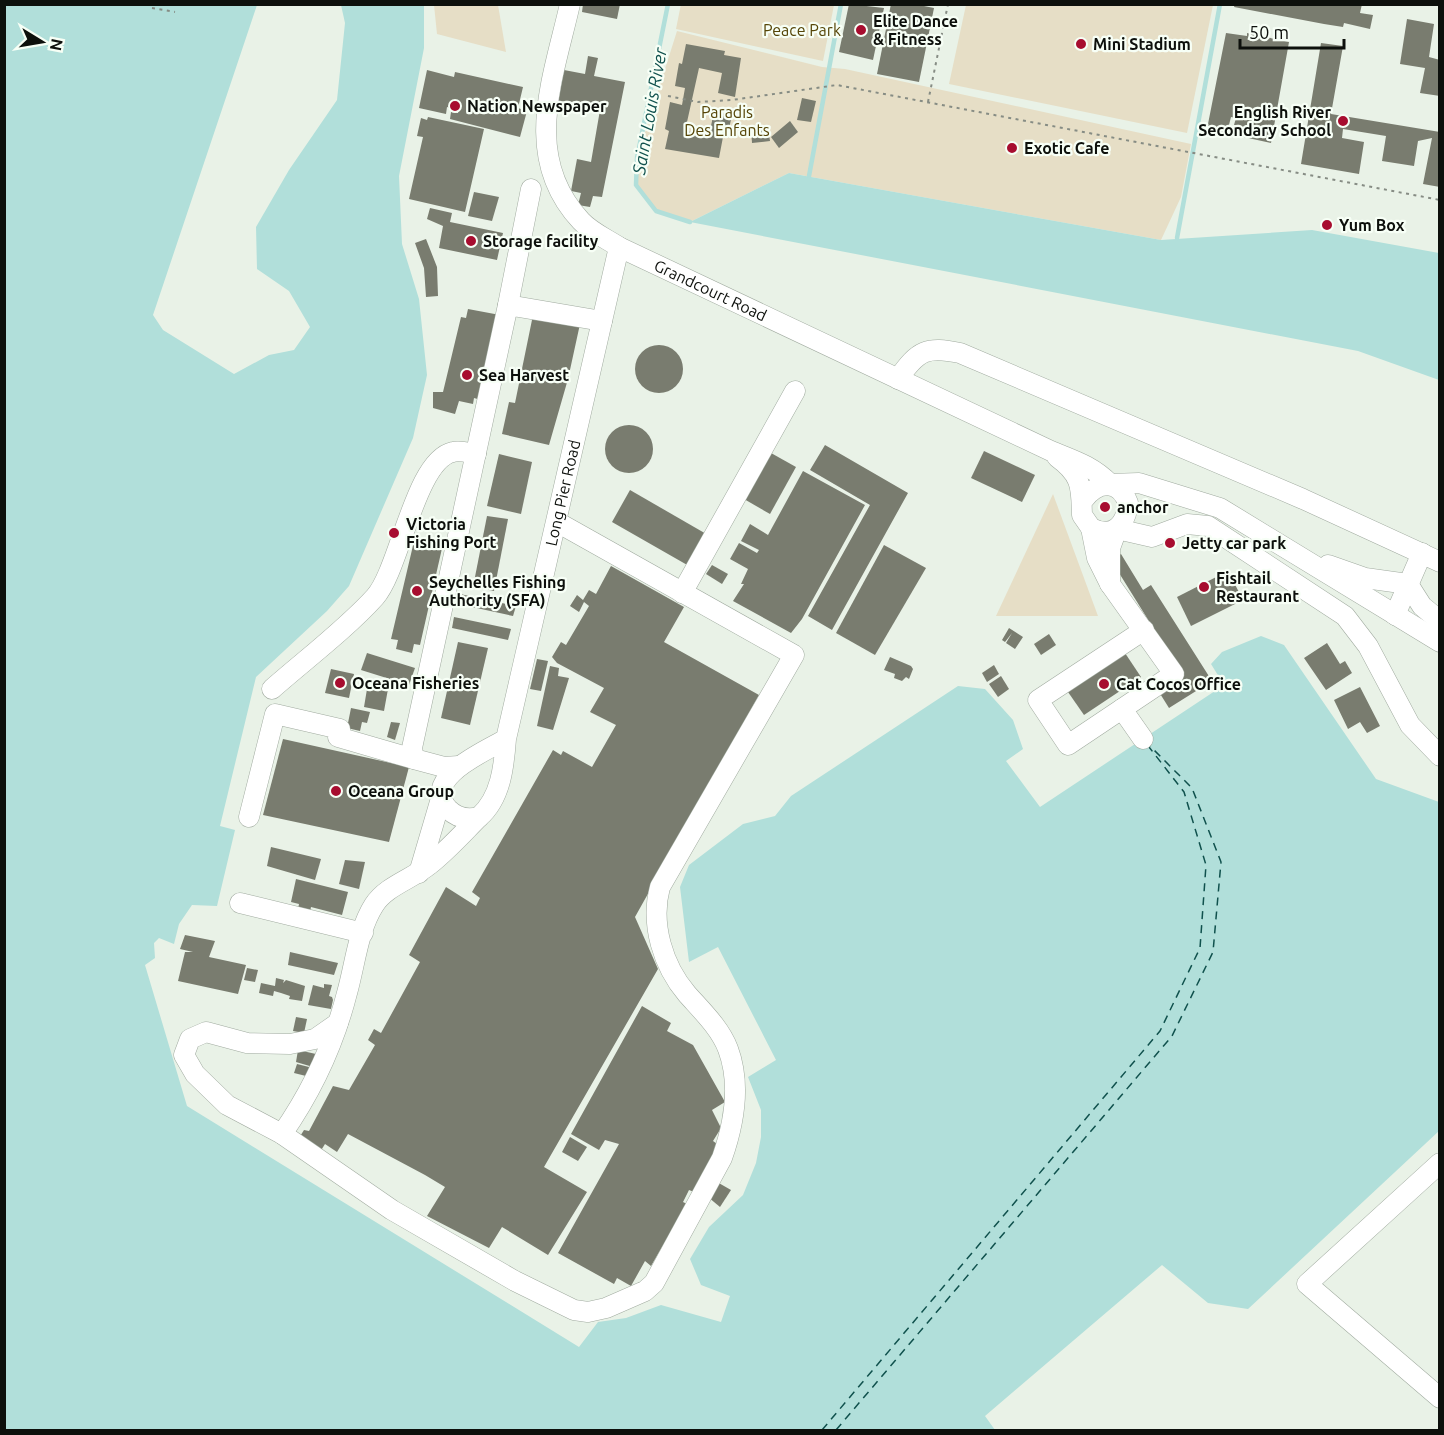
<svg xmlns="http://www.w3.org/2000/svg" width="1444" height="1435" font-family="Ubuntu,sans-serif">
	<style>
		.green { fill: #e6dec6 }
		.water { fill: #b1dfda }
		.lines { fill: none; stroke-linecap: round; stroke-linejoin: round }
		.stream { stroke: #b1dfda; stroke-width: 4.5 }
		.ferry { stroke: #10514d; stroke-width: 1.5; stroke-dasharray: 8 6; stroke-linecap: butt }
		.building { fill: #797c6f }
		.minor-casing { stroke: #a1aba0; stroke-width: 21 }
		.path { stroke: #868c84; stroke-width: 2; stroke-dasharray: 3 4.5; stroke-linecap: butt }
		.minor { stroke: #fff; stroke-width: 20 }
		.poi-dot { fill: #a70d2f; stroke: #f7fff6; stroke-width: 2 }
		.labels { text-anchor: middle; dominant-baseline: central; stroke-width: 4.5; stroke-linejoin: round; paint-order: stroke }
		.poi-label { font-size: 16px; font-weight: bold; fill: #0d100c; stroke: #f7fff6; text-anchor: start }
		.park-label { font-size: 16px; fill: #564507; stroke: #f7fff6 }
		.street-label { font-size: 16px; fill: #0d100c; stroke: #f7fff6 }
		.water-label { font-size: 18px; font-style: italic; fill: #10514d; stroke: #f7fff6 }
	</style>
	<rect width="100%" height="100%" fill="#e9f2e7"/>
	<g class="green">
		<polygon points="681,4 834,5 823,61 676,29"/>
		<polygon points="434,5 498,5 506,52 437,34"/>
		<polygon points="966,5 1213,5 1187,133 949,84"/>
		<polygon points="677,31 822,67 845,69 1191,144 1181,197 1161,240 789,173 690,222 656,211 636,185 637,158"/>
		<polygon points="1053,494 1098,616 996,616"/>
	</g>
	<g class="water">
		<polygon points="5,5 257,5 153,315 163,330 234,374 269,355 294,350 310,327 289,291 257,269 256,227 289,170 337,100 345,23 341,5 424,5 424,48 399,176 402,244 419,299 427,375 413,438 349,586 327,611 256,677 220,826 235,830 217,906 192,905 179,924 174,944 159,938 154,943 155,958 145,965 187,1106 579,1347 598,1322 626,1318 661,1305 721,1322 730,1296 701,1285 690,1259 709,1227 743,1195 756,1163 761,1137 761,1110 748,1077 776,1060 718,947 689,962 680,887 689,865 743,824 775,816 791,796 958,686 985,689 1013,720 1023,749 1006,761 1040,807 1224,685 1211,664 1222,652 1261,636 1284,645 1376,779 1439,802 1439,1131 1248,1309 1208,1303 1162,1265 985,1416 995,1430 5,1430"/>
		<polygon points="789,173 1161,240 1312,230 1439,253 1439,380 1358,351 690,222"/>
	</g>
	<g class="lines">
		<g class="stream">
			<polyline points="668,4 637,158 636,185 656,211 690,222"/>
			<polyline points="809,176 841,4"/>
			<polyline points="1177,238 1220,4"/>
		</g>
		<g class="ferry">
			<polyline points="822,1430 1160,1031 1200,948 1206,865 1184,792 1149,747"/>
			<polyline points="836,1430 1172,1036 1213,952 1221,862 1192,788 1150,746"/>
		</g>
	</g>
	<g class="building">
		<polygon points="583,4 620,4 617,19 582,12"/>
		<polygon points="849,4 884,8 873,60 839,52"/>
		<polygon points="891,4 914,4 934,8 919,82 877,74"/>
		<polygon points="1235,4 1362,4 1360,13 1373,15 1370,29 1344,23 1343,27 1324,24 1234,7"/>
		<polygon points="1407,19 1434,24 1429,57 1440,60 1440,96 1420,93 1425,68 1400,64"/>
		<polygon points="1226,33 1247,36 1247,33 1289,42 1271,143 1239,136 1240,127 1234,125 1236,118 1231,117 1227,133 1207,129"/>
		<polygon points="1321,43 1343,46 1331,114 1440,132 1440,187 1423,184 1432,138 1418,141 1414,166 1382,161 1386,136 1343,129 1342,138 1364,142 1359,174 1301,164"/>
		<polygon points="686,44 725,51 724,55 741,58 735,97 718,93 722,73 699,68 685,131 709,135 714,112 732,115 727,138 723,137 719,158 665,149 669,131 665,129 670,102 682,105 685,88 675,86 679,63 682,64"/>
		<polygon points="588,56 598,58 594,76 625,82 602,197 593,196 590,207 578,205 581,193 571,191 577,159 591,162 600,110 558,103 564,70 585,74"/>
		<polygon points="427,70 454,77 455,72 523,87 518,108 527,111 520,137 450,119 451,112 458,113 459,106 455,104 454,109 447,107 446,114 419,108"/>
		<polygon points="802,98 816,101 811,122 797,120"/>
		<polygon points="428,117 484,129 465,212 409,199 423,137 417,136 421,118 427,120"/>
		<polygon points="790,121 798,132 779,148 771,137"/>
		<polygon points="768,127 770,141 752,143 751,129"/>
		<polygon points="474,192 499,197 492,221 468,216"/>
		<polygon points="430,208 452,213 450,222 503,233 497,260 439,248 443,226 427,219"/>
		<polygon points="426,239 437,267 438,296 426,297 424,268 415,243"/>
		<polygon points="468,309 500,315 481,400 474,398 473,404 459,401 455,414 433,408 433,392 443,392 461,317 466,318"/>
		<polygon points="533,315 580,324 568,379 549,445 502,434 509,402 515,403"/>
		<circle cx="659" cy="369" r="24"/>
		<circle cx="629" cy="449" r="24"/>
		<polygon points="825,445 908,493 832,630 808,616 870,505 810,470"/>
		<polygon points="984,451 1035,475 1022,502 971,478"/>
		<polygon points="771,453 796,467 770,514 744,499"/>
		<polygon points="499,454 532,462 521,514 487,506"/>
		<polygon points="803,471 865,505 802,619 791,633 733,601 744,584 741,584 748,569 730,559 739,543 757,553 759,550 741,541 750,524 768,535"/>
		<polygon points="630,490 708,535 689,566 612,522"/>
		<polygon points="487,516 508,519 494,591 473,587"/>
		<polygon points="415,537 443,544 420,645 414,644 412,653 396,649 398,640 391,639"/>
		<polygon points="884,545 926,568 875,655 836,633"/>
		<polygon points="1121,554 1143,590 1151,585 1212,681 1169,708 1159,692 1183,676 1111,560"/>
		<polygon points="712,565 728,574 722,584 706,574"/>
		<polygon points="611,566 684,607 664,642 759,695 635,917 658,969 544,1167 587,1192 548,1255 502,1227 489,1248 427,1216 445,1187 425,1175 348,1134 337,1152 325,1144 320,1152 299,1138 304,1130 309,1131 333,1086 349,1090 375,1045 368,1040 374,1029 381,1033 420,962 409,955 446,887 476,906 480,898 472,892 553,750 561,755 563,751 592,767 616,725 590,712 604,688 557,663 552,657 561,642 566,645 589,606 584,602 579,612 570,606 577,595 583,600 589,590 596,594"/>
		<polygon points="1228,571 1243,600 1191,626 1177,597"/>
		<polygon points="460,594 516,606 513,616 458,604"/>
		<polygon points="454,617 511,629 508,640 452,628"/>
		<polygon points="1009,628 1023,637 1015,649 1006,643 1012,633 1005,642 1002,640"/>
		<polygon points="1049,634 1056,645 1041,655 1034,644"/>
		<polygon points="458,642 488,648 470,725 441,718"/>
		<polygon points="1327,643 1340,664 1345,661 1352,673 1326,690 1304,658"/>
		<polygon points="367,653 415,668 409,685 361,670"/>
		<polygon points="1125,653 1141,677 1084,715 1068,692"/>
		<polygon points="890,657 911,666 913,669 909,679 906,677 902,681 894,678 895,674 884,670"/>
		<polygon points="537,659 548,661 541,691 530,689"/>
		<polygon points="994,665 999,674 987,682 982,673"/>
		<polygon points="550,666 559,668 558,676 569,678 553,730 537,726"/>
		<polygon points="331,669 354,674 349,698 325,693"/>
		<polygon points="1001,676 1009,689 998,697 989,684"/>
		<polygon points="374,685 388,689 384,711 364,707 367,689 373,690"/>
		<polygon points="1360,687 1380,726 1367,733 1360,722 1348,729 1334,700"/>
		<polygon points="351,708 370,712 367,723 362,722 360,731 347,728"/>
		<polygon points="391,722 400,723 395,740 387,737"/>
		<polygon points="283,739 409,767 389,842 263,815"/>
		<polygon points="271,847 321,859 315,880 267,866"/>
		<polygon points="345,860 365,862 359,889 339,884"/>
		<polygon points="296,879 348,892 342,915 311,907 310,912 298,909 299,904 291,902"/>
		<polygon points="185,935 215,941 209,957 246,965 238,994 178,981 185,952 193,952 180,949"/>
		<polygon points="290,952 338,963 334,975 288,965"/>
		<polygon points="247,968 258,970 255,982 244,980"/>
		<polygon points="276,978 284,980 283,983 286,980 305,986 302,1001 289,999 290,996 281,993 274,991 273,996 259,993 261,983 275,986"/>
		<polygon points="324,984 332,985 329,996 332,997 333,1000 331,1009 308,1005 313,985 324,988"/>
		<polygon points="642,1006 671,1023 667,1031 693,1045 725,1102 712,1110 721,1128 713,1141 720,1146 694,1192 689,1190 683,1202 687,1204 651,1266 645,1261 631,1286 617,1278 614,1284 558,1253 619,1144 605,1140 599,1150 571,1134"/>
		<polygon points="296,1017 307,1019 304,1033 293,1031"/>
		<polygon points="298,1050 316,1054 313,1067 296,1062"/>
		<polygon points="297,1064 313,1068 310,1077 294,1073"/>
		<polygon points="570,1137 587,1147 578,1161 562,1152"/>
		<polygon points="717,1182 731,1190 720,1207 708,1197"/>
	</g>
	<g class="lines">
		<g class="minor-casing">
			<g id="minor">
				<path id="s1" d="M570 4C553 79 521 157 581 221 591 232 607 239 619 247L1051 451C1073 460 1093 466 1110 484L1139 483 1220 508 1440 642"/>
				<polyline points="508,305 531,189"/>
				<path d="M898 379C918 350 927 346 960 353L1303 499 1440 562"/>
				<path d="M1057 457C1083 476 1081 488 1082 515L1091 528C1113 539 1126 525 1128 503 1119 479 1098 481 1084 499"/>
				<polyline points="1091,528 1097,558 1110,584 1174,674 1068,745 1038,700 1144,630"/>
				<polyline points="1328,565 1365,578 1408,584 1422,606 1440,621"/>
				<polyline points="1110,584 1110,548 1117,529 1152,537 1187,524 1208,526 1345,616 1368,646 1410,725 1440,756"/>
				<polyline points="682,593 795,391"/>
				<polyline points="1395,615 1422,553"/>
				<path d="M272 689C305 660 346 629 375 597 400 569 415 460 453 452 460 450 469 453 476 454"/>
				<polyline points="1122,709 1143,739"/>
				<path id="s2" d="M506 739C486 751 420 778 448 809 457 818 468 820 479 817 501 798 504 766 506 739L619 247"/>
				<polyline points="459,766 444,767 414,759 412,748 508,305 602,321"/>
				<polyline points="249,817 275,714 340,729 338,737 414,759"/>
				<polyline points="419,873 442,795"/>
				<polyline points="240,903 363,933"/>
				<path d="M338 1023 315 1039 290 1044 247 1043 206 1032 190 1039 184 1055 195 1074 227 1105 282 1134 392 1210 515 1281 574 1310 588 1312 606 1308 645 1291 654 1283 722 1158C734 1124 741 1084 728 1049 720 1028 702 1011 687 994 663 966 650 924 660 887L794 655 557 522"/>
				<path d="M282 1134C312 1091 334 1044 347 993 355 965 358 930 374 905 386 886 412 879 429 865 447 851 463 833 479 817"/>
				<polyline points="1440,1163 1307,1284 1440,1398"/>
			</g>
		</g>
		<g class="path">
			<polyline points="152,8 175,12"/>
			<polyline points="668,96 698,102 732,100 837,85 1440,200"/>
			<polyline points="928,102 948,4"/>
		</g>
		<use href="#minor" class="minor"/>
	</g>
	<g class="poi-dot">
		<circle cx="861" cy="30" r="6"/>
		<circle cx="1081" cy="44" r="6"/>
		<circle cx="455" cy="106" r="6"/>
		<circle cx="1343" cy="121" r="6"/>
		<circle cx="1012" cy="148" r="6"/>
		<circle cx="1327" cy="225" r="6"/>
		<circle cx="471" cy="241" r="6"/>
		<circle cx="467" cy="375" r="6"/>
		<circle cx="1105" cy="507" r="6"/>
		<circle cx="394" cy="533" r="6"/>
		<circle cx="1170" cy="543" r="6"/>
		<circle cx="1204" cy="587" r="6"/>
		<circle cx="417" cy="591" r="6"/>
		<circle cx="340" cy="683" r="6"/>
		<circle cx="1104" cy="684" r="6"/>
		<circle cx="336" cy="791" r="6"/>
	</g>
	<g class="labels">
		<g class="poi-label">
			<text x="873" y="21">Elite Dance<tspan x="873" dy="18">&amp; Fitness</tspan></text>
			<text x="1093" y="44">Mini Stadium</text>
			<text x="467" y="106">Nation Newspaper</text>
			<text x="1331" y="112" text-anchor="end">English River<tspan x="1331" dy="18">Secondary School</tspan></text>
			<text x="1024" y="148">Exotic Cafe</text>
			<text x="1339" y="225">Yum Box</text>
			<text x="483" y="241">Storage facility</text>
			<text x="479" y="375">Sea Harvest</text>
			<text x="1117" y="507">anchor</text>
			<text x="406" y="524">Victoria<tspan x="406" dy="18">Fishing Port</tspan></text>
			<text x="1182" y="543">Jetty car park</text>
			<text x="1216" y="578">Fishtail<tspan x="1216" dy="18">Restaurant</tspan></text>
			<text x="429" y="582">Seychelles Fishing<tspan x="429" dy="18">Authority (SFA)</tspan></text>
			<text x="352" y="683">Oceana Fisheries</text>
			<text x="1116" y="684">Cat Cocos Office</text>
			<text x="348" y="791">Oceana Group</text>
		</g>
		<g class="park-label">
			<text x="802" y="30">Peace Park</text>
			<text x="727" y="112">Paradis<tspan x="727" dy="18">Des Enfants</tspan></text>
		</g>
		<g class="street-label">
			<text stroke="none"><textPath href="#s1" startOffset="376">Grandcourt Road</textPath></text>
			<text stroke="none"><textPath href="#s2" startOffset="476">Long Pier Road</textPath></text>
		</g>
		<g class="water-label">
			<text transform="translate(649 111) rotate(-80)">Saint Louis River</text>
		</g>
	</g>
	<rect width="1444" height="1435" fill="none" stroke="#0d100c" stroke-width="12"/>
	<g transform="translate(42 42) rotate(101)" stroke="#f7fff6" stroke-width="4.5" paint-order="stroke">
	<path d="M0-4.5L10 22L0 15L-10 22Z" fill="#0d100c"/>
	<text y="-9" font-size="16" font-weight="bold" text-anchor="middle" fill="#0d100c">N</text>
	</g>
	<path d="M1240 39v9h104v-9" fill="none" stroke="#0d100c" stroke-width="3"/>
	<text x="1249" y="39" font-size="18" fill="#0d100c" stroke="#f7fff6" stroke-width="4.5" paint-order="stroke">50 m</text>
</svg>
